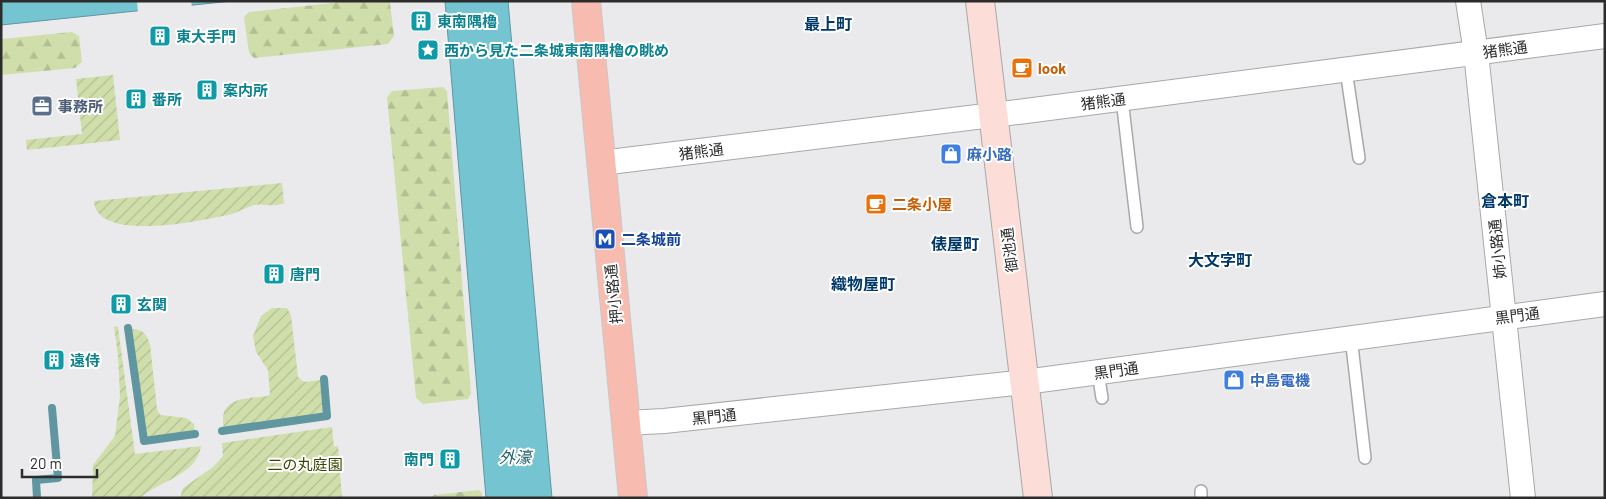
<svg xmlns="http://www.w3.org/2000/svg" width="1606" height="499" font-family="Barlow,'Noto Sans JP',sans-serif">
	<style>
		.forest { fill: url(#forest-firs) }
		.garden { fill: url(#garden-furrows) }
		.water { fill: #75c4d2; stroke: #5f96a0 }
		.pier { fill: #eaeaed }
		.lines { fill: none; stroke-linecap: round; stroke-linejoin: round }
		.stream { stroke: #5f96a0; stroke-width: 8 }
		.lane-casing { stroke: #a8a8ab; stroke-width: 14 }
		.street-casing { stroke: #a8a8ab; stroke-width: 26 }
		.secondary-casing { stroke: #a8a8ab; stroke-width: 30 }
		.primary-casing { stroke: #c8c8c8; stroke-width: 30 }
		.lane { stroke: #fff; stroke-width: 11 }
		.street { stroke: #fff; stroke-width: 24 }
		.secondary { stroke: #fcddd8; stroke-width: 28 }
		.primary { stroke: #f8bbb0; stroke-width: 28 }
		.labels { text-anchor: middle; dominant-baseline: central; stroke-width: 4; stroke-linejoin: round; paint-order: stroke }
		.culture-label { font-size: 15px; font-weight: bold; fill: #0d838f; stroke: #fff; text-anchor: start }
		.street-label { font-size: 15px; fill: #2c2c2d; stroke: #fff }
		.food-label { font-size: 15px; font-weight: bold; fill: #c56008; stroke: #fff; text-anchor: start }
		.service-label { font-size: 15px; font-weight: bold; fill: #4e5e75; stroke: #fff; text-anchor: start }
		.shop-label { font-size: 15px; font-weight: bold; fill: #366cbe; stroke: #fff; text-anchor: start }
		.transit-label { font-size: 15px; font-weight: bold; fill: #164399; stroke: #fff; text-anchor: start }
		.park-label { font-size: 15px; fill: #384500; stroke: #fff }
		.neighbourhood-label { font-size: 16px; font-weight: bold; fill: #003969; stroke: #fff }
		.water-label { font-size: 16px; font-style: italic; fill: #20616b; stroke: #fff }
	</style>
	<defs>
		<pattern id="forest-firs" width="22" height="20" patternUnits="userSpaceOnUse" patternTransform="scale(1.25)"><rect width="22" height="20" fill="#cfdeaa"/><path d="M5 1l3.5 6h-7zM16 11l3.5 6h-7z" fill="#b2bf93"/></pattern>
		<pattern id="garden-furrows" width="10" height="10" patternUnits="userSpaceOnUse" patternTransform="scale(1.25)"><rect width="10" height="10" fill="#cfdeaa"/><path d="M-1 1l2-2M0 10L10 0M9 11l2-2" fill="none" stroke="#b2bf93"/></pattern>
	</defs>
	<rect width="100%" height="100%" fill="#eaeaed"/>
	<g class="forest">
		<polygon points="351,1 388,1 390,3 394,36 388,44 254,58 249,53 244,17 249,12"/>
		<polygon points="72,32 79,36 82,62 75,68 1,75 1,39"/>
		<polygon points="443,87 447,91 471,394 468,399 423,404 416,398 387,97 392,91"/>
		<polygon points="479,490 482,493 482,498 431,498 434,495"/>
	</g>
	<g class="garden">
		<polygon points="113,75 120,140 27,150 26,140 82,134 76,79"/>
		<path d="M282 183 284 203C274 208 264 203 254 205 246 207 239 212 232 214 206 220 96 244 94 201Z"/>
		<path d="M272 308H287L291 315 298 377 304 382 321 380 323 383 325 413 324 415 224 429C217 397 245 399 268 396L270 394 268 370 256 352 253 336 261 316Z"/>
		<path d="M114 326 118 327 135 454 201 446C197 475 159 481 140 498H92L93 465 115 436 120 396 118 356Z"/>
		<path d="M133 329C144 330 146 334 150 344L157 409 160 415 186 418 194 424 195 434 145 441 130 331Z"/>
		<polygon points="332,427 334,447 338,446 342,498 180,498 183,488 213,467 223,456 222,443"/>
	</g>
	<g class="water">
		<polygon points="1,1 232,1 1,25"/>
		<polygon points="445,1 508,1 552,498 486,498"/>
	</g>
	<polygon class="pier" points="137,1 191,1 192,7 138,13"/>
	<g class="lines">
		<g class="stream">
			<polyline points="128,328 144,441 195,434"/>
			<polyline points="222,431 327,416 324,379"/>
			<polyline points="37,498 36,480 58,478 52,408"/>
		</g>
		<g class="lane-casing">
			<g id="lane">
				<polyline points="1346,70 1359,158"/>
				<polyline points="1122,99 1137,227"/>
				<polyline points="1351,337 1365,458"/>
				<polyline points="1098,372 1102,398"/>
				<polyline points="1201,491 1201,498"/>
			</g>
		</g>
		<g class="street-casing">
			<g id="street">
				<polyline points="1468,1 1476,53 1523,498"/>
				<polyline points="601,163 1018,112 1605,36"/>
				<polyline points="626,423 664,421 1025,382 1605,304"/>
			</g>
		</g>
		<g class="secondary-casing">
			<polyline id="secondary" points="980,1 1038,498"/>
		</g>
		<g class="primary-casing">
			<polyline id="primary" points="586,1 633,498"/>
		</g>
		<use href="#lane" class="lane"/>
		<use href="#street" class="street"/>
		<use href="#secondary" class="secondary"/>
		<use href="#primary" class="primary"/>
	</g>
	<defs>
		<g id="building-square" transform="scale(1.125)"><rect x="-9" y="-9" width="18" height="18" rx="4" fill="#0f9aa8" stroke="#fff"/><path d="M-4-6H4V6H1V3H-1V6H-4ZM-2.5-4.3h1.7v1.8h-1.7ZM.8-4.3h1.7v1.8H.8ZM-2.5-1h1.7V.8h-1.7ZM.8-1h1.7V.8H.8Z" fill="#fff"/></g>
		<g id="sight-square" transform="scale(1.125)"><rect x="-9" y="-9" width="18" height="18" rx="4" fill="#0f9aa8" stroke="#fff"/><path d="M0-6L1.8-2.2L6-1.7L2.9 1.2L3.7 5.4L0 3.3L-3.7 5.4L-2.9 1.2L-6-1.7L-1.8-2.2Z" fill="#fff"/></g>
		<g id="cafe-square" transform="scale(1.125)"><rect x="-9" y="-9" width="18" height="18" rx="4" fill="#e8710a" stroke="#fff"/><path d="M-5.5-4.5H6V0H3Q3 3.5 0 3.5H-2.5Q-5.5 3.5-5.5 0ZM3-3.2v2h1.7v-2ZM-6 4.5H4V6H-6Z" fill="#fff"/></g>
		<g id="office-square" transform="scale(1.125)"><rect x="-9" y="-9" width="18" height="18" rx="4" fill="#5c6f8a" stroke="#fff"/><path d="M-6-3h4V-5.5h4V-3h4V5H-6ZM-1-4.5V-3h2v-1.5ZM-6 0V1H6V0Z" fill="#fff"/></g>
		<g id="shop-square" transform="scale(1.125)"><rect x="-9" y="-9" width="18" height="18" rx="4" fill="#3f7fe0" stroke="#fff"/><path d="M-5-2.5h2.3a2.7 3.5 0 0 1 5.4 0H5L5.5 6h-11ZM-1.5-2.5h3a1.5 2.3 0 0 0-3 0Z" fill="#fff"/></g>
		<g id="metro-square" transform="scale(1.125)"><rect x="-9" y="-9" width="18" height="18" rx="4" fill="#1a4fb4" stroke="#fff"/><path d="M-5.5 5V-5H-3L0 0L3-5H5.5V5H3V-.5L0 4L-3-.5V5Z" fill="#fff"/></g>
	</defs>
	<g fill-rule="evenodd">
		<use href="#building-square" x="421" y="21"/>
		<use href="#building-square" x="160" y="36"/>
		<use href="#sight-square" x="428" y="50"/>
		<use href="#cafe-square" x="1022" y="68"/>
		<use href="#building-square" x="207" y="90"/>
		<use href="#building-square" x="136" y="99"/>
		<use href="#office-square" x="42" y="106"/>
		<use href="#shop-square" x="951" y="154"/>
		<use href="#cafe-square" x="876" y="204"/>
		<use href="#metro-square" x="605" y="239"/>
		<use href="#building-square" x="274" y="274"/>
		<use href="#building-square" x="121" y="304"/>
		<use href="#building-square" x="54" y="360"/>
		<use href="#shop-square" x="1234" y="380"/>
		<use href="#building-square" x="450" y="459"/>
	</g>
	<g class="labels">
		<g class="culture-label">
			<text x="437" y="21">東南隅櫓</text>
			<text x="176" y="36">東大手門</text>
			<text x="444" y="50">西から見た二条城東南隅櫓の眺め</text>
			<text x="223" y="90">案内所</text>
			<text x="152" y="99">番所</text>
			<text x="290" y="274">唐門</text>
			<text x="137" y="304">玄関</text>
			<text x="70" y="360">遠侍</text>
			<text x="434" y="459" text-anchor="end">南門</text>
		</g>
		<g class="street-label">
			<text transform="translate(1505 49) rotate(-8)">猪熊通</text>
			<text transform="translate(1103 101) rotate(-7)">猪熊通</text>
			<text transform="translate(701 151) rotate(-7)">猪熊通</text>
			<text transform="translate(1497 249) rotate(-96)">姉小路通</text>
			<text transform="translate(1009 250) rotate(-97)">御池通</text>
			<text transform="translate(613 294) rotate(-96)">押小路通</text>
			<text transform="translate(1517 315) rotate(-7)">黒門通</text>
			<text transform="translate(1116 370) rotate(-8)">黒門通</text>
			<text transform="translate(714 416) rotate(-6)">黒門通</text>
		</g>
		<g class="food-label">
			<text x="1038" y="68">look</text>
			<text x="892" y="204">二条小屋</text>
		</g>
		<g class="service-label">
			<text x="58" y="106">事務所</text>
		</g>
		<g class="shop-label">
			<text x="967" y="154">麻小路</text>
			<text x="1250" y="380">中島電機</text>
		</g>
		<g class="transit-label">
			<text x="621" y="239">二条城前</text>
		</g>
		<g class="park-label">
			<text x="305" y="464">二の丸庭園</text>
		</g>
		<g class="neighbourhood-label">
			<text x="828" y="23">最上町</text>
			<text x="1505" y="200">倉本町</text>
			<text x="955" y="243">俵屋町</text>
			<text x="1220" y="259">大文字町</text>
			<text x="863" y="283">織物屋町</text>
		</g>
		<g class="water-label">
			<text x="515" y="456">外濠</text>
		</g>
	</g>
	<rect width="1606" height="499" fill="none" stroke="#2c2c2d" stroke-width="5"/>
	<path d="M22 469v8h75v-8" fill="none" stroke="#2c2c2d" stroke-width="2.5"/>
	<text x="30" y="469" font-size="15" fill="#2c2c2d" stroke="#ffffff" stroke-width="4" paint-order="stroke">20 m</text>
</svg>
